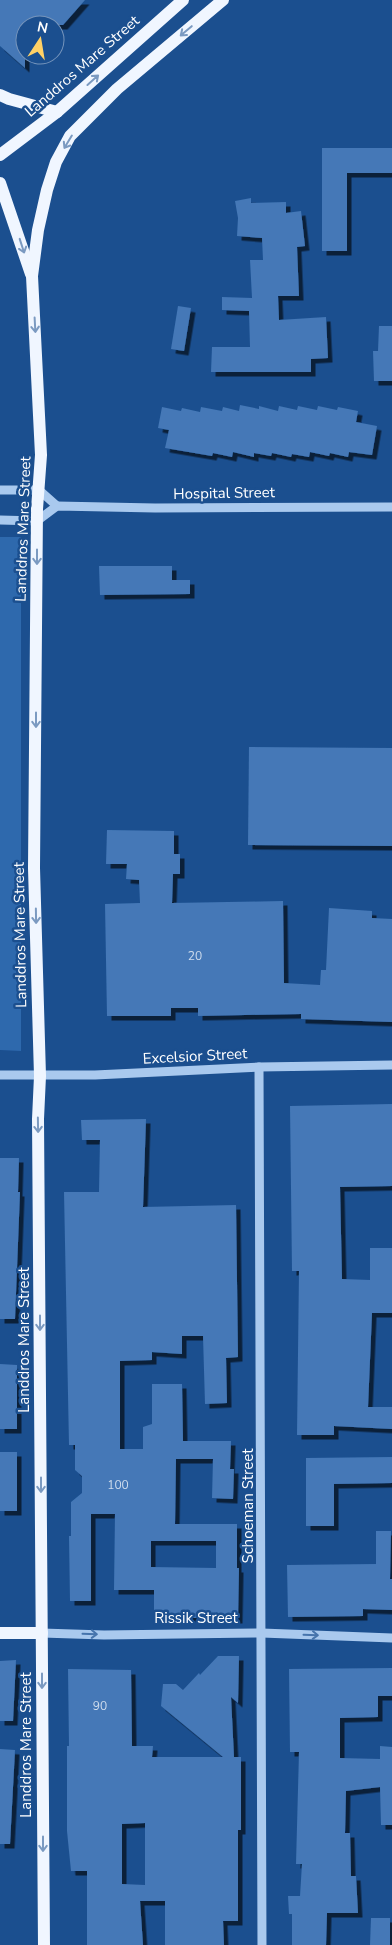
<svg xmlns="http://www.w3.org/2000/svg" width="392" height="1945" font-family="'Nunito Sans',sans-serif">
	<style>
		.green { fill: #2e69ad }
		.building { fill: #4478b7; fill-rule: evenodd; filter: url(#shadow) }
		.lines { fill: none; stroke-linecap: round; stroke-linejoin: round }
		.minor { stroke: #a9c9ee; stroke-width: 9 }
		.major { stroke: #f0f6ff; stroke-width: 12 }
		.oneway { stroke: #7b9ac1 }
		.oneway2 { stroke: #4674ac }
		.labels { text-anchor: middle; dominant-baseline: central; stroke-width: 5; stroke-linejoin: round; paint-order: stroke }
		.number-label { font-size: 12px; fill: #d0dded }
		.street-label { font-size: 15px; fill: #fff; stroke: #1b4f8f }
	</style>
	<defs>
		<filter id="shadow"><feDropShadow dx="4.5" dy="4.5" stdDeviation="0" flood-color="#0009"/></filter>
	</defs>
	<rect width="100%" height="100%" fill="#1b4f8f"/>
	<polygon class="green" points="0,537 21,537 21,1051 0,1050"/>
	<g class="building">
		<polygon points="0,0 85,0 63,25 25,25 25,68 0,46"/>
		<polygon points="322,148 392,148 392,173 347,173 347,251 322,251"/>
		<polygon points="251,198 251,203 286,202 286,213 301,211 305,246 297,247 299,296 278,296 279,320 326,317 328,358 311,359 311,372 211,372 212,347 250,347 249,311 222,310 222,297 252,298 250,260 263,260 262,238 237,236 238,218 235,201"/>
		<polygon points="178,306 191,308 184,351 171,349"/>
		<polygon points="379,326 392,326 392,381 374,381 373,351 378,351"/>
		<polygon points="240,405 259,409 259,406 278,411 279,406 297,410 298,406 317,410 318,406 337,410 338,407 358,411 356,422 377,426 372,455 349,452 348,457 330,453 329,456 310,452 309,457 292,454 291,457 272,453 271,456 254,453 254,457 233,452 232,457 213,453 212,456 165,448 169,430 158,428 162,407 181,411 182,408 200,412 201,407 222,411 223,407 239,411"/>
		<polygon points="99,566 172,566 172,580 190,580 190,594 100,595"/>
		<polygon points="249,747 392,748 392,846 248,845"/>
		<polygon points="107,830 174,831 174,854 180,854 180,874 173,874 172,903 283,901 284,983 320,985 321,970 326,970 329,908 372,911 372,918 392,919 392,1022 301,1019 301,1014 198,1016 198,1008 171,1008 171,1016 107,1016 105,904 140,903 139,880 126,879 127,864 106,864"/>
		<polygon points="392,1104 392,1186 340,1187 342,1279 370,1280 370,1248 392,1248 392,1313 372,1313 368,1407 392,1407 392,1429 334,1426 334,1435 297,1435 299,1271 292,1271 290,1106"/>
		<path d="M146 1119 143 1207 236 1205 238 1357 226 1358 227 1403 205 1404 203 1336H182V1354L152 1352V1360L120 1361V1449H143V1427L152 1424V1384H182L183 1441H231L230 1469H234L233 1499 212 1498 213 1459H176L175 1524H237V1568H239L238 1619 154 1617V1590H114L115 1514H91V1601H70L69 1536H71V1502L82 1493V1476L75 1470V1445H69L64 1192H99L100 1140H82L81 1120ZM151 1541H216V1568L151 1567Z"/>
		<polygon points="0,1158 19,1158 18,1192 20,1192 15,1319 0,1319"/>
		<polygon points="0,1364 17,1365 17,1429 0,1429"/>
		<rect x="0" y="1452" width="17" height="59"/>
		<polygon points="392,1457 392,1483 334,1484 334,1526 306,1526 306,1458"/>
		<polygon points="376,1531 391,1531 390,1579 392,1579 392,1610 363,1609 363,1616 288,1617 287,1565 376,1564"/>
		<path d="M218 1656H239L238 1703 231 1697 234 1757H241V1830H238V1921H223L224 1945H165V1901H140L143 1945H87V1871H71L67 1831V1746H69L68 1669 131 1670 132 1746H153L152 1757H223L161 1706 163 1684H176L183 1690 199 1673 200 1675ZM145 1823V1885L122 1884V1824Z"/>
		<polygon points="16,1660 13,1721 0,1721 0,1661"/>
		<polygon points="392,1668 392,1696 378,1696 378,1717 340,1718 340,1758 380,1759 380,1746 392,1747 392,1825 381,1825 380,1787 346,1791 345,1833 350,1833 351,1876 356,1876 358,1913 327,1913 326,1945 292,1945 292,1914 289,1914 288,1896 300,1896 302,1864 296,1864 299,1752 290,1752 289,1669"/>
		<polygon points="0,1749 15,1750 10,1844 0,1844"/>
		<polygon points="371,1918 390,1918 390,1945 370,1945"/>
	</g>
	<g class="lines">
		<g class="minor">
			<polyline points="0,490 39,490 57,506"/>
			<polyline points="0,520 37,521 57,506 155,508 392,507"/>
			<polyline points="259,1067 262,1945"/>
			<polyline points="0,1075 95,1075 259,1067 392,1065"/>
			<polyline points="42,1633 104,1635 262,1633 392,1638"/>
		</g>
		<g class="major">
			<polyline points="0,95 9,99 57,112"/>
			<polyline points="0,155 57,112 183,0"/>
			<polyline points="0,183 31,274"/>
			<polyline points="0,1633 42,1633"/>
			<polyline points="44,1945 38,1119 40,1076 34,868 37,509 41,455 32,276 38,230 47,190 56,162 70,136 117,89 223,0"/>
		</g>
	</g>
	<defs><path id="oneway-shaft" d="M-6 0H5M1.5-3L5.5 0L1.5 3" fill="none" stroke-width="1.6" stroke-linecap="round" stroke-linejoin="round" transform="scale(1.25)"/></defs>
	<g class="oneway">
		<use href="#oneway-shaft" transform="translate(186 31) rotate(140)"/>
		<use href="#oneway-shaft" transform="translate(93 80) rotate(-42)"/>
		<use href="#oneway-shaft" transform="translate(68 142) rotate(121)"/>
		<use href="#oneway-shaft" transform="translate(22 246) rotate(72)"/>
		<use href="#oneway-shaft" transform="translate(35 325) rotate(87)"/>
		<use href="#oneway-shaft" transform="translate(37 557) rotate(90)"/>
		<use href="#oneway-shaft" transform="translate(36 720) rotate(90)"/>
		<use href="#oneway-shaft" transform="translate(36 916) rotate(89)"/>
		<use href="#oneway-shaft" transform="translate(38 1125) rotate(89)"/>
		<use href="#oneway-shaft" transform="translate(40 1323) rotate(90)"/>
		<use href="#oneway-shaft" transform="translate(41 1485) rotate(90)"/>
		<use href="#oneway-shaft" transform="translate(42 1681) rotate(90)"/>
		<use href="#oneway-shaft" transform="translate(43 1844) rotate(90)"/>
	</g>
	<g class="oneway2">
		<use href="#oneway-shaft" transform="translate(90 1634) rotate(2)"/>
		<use href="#oneway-shaft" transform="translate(311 1635) rotate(2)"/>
	</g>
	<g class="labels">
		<g class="number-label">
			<text x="195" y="956">20</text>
			<text x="118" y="1485">100</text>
			<text x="100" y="1706">90</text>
		</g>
		<g class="street-label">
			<text transform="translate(82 66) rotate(-41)">Landdros Mare Street</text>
			<text transform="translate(224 493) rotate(-1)">Hospital Street</text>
			<text transform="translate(23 529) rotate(-88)">Landdros Mare Street</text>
			<text transform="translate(20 935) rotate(-91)">Landdros Mare Street</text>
			<text transform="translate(195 1056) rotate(-3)">Excelsior Street</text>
			<text transform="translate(24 1340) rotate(-90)">Landdros Mare Street</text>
			<text transform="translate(248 1506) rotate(-90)">Schoeman Street</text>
			<text x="196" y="1618">Rissik Street</text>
			<text transform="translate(26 1745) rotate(-90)">Landdros Mare Street</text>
		</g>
	</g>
	<g transform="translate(40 40) rotate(12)"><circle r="24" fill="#1b4f8f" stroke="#7695bc"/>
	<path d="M0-4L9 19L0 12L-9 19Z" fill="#ffd166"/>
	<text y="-8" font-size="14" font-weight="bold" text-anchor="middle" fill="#ffffff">N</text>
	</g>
</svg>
